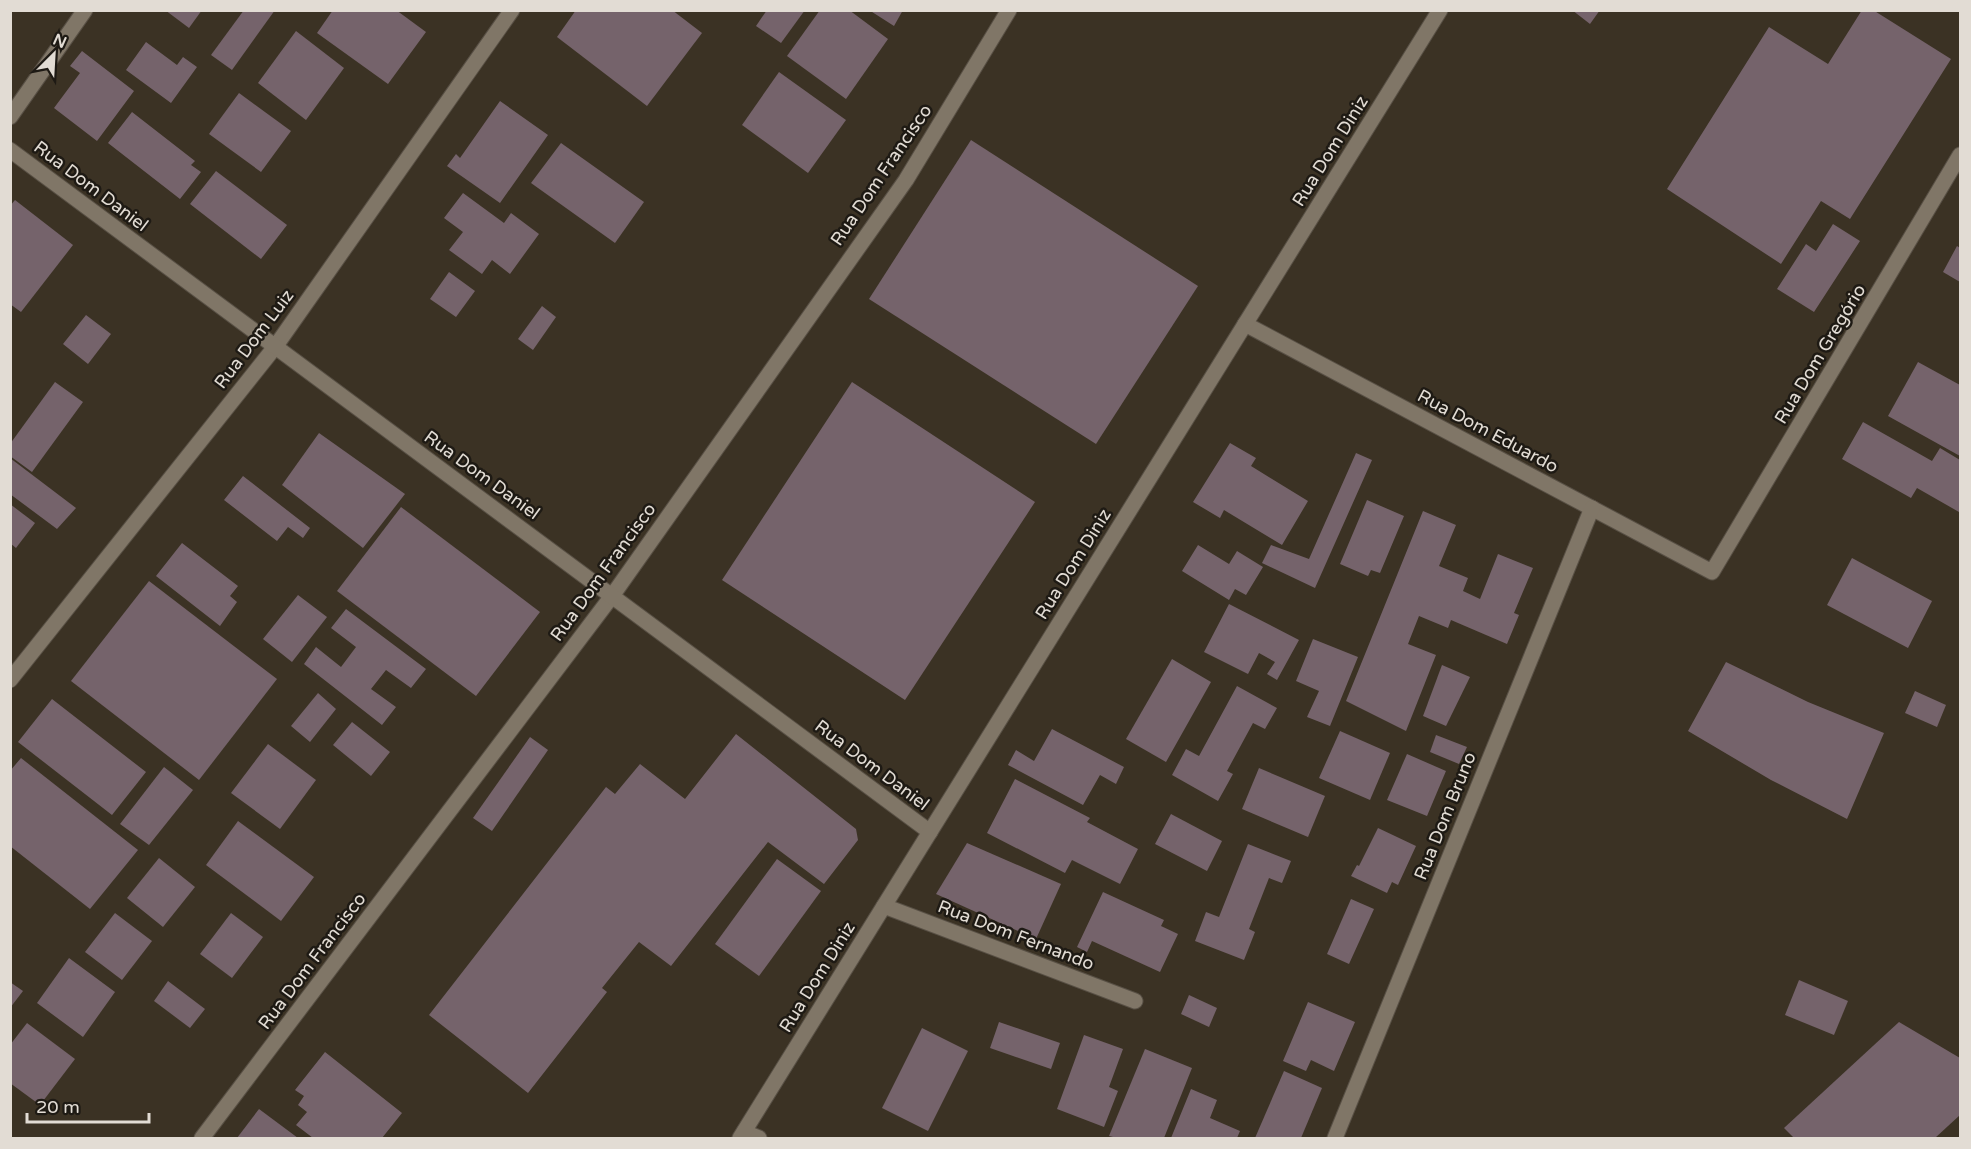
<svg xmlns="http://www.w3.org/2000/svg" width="1971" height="1149" font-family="'Varela Round',sans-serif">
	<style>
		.building { fill: #75636b }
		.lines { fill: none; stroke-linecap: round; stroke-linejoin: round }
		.lane-casing { stroke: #585045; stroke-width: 17 }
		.street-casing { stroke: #585045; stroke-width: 17 }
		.secondary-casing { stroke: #585045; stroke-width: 17 }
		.lane { stroke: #807667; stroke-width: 15 }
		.street { stroke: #807667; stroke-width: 15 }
		.secondary { stroke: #807667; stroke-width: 15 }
		.labels { text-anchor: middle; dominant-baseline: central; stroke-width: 5; stroke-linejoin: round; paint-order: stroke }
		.street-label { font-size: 18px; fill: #e2dcd4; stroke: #1e1a14 }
	</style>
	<rect width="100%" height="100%" fill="#3b3224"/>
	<g class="building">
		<polygon points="165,10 202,10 189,28"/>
		<polygon points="244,10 275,10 232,70 211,55"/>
		<polygon points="333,10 396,10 426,32 388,84 317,33"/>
		<polygon points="576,10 672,10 702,33 647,106 557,37"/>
		<polygon points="767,10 805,10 781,43 756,26"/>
		<polygon points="820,10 849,10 888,39 846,99 787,56"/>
		<polygon points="869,10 903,10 894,26"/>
		<polygon points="1572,10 1600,10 1590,24"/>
		<polygon points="1862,10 1873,10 1951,59 1850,219 1821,201 1781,264 1667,189 1769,27 1828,64"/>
		<polygon points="296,31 344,68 306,120 258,83"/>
		<polygon points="146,42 177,65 183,57 197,67 171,103 126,70"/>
		<polygon points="82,51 134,91 97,141 54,108 80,73 70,66"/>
		<polygon points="779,72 846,120 808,173 742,125"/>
		<polygon points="239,93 291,131 261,172 209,134"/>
		<polygon points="500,101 548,135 500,203 447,166 456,154 460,158"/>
		<polygon points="132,112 195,161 191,165 201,172 180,199 108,143"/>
		<polygon points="971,140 1198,286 1096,444 869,299"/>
		<polygon points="561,143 644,202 615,243 531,183"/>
		<polygon points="216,171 287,225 261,259 190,204"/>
		<polygon points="463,193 504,223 511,213 539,234 510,274 492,260 482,274 449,250 463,232 444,218"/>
		<polygon points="15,200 73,245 21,312 10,304 10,206"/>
		<polygon points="1833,224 1860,241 1814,312 1777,289 1806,244 1816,251"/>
		<polygon points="1957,246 1960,248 1960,282 1943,272"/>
		<polygon points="449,272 475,291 456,317 430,299"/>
		<polygon points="542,306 556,317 533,350 518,339"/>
		<polygon points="86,315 111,334 88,364 63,344"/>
		<polygon points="1918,362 1960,385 1960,456 1888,416"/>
		<polygon points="55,382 83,402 32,472 10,456 10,444"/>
		<polygon points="852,382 1035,502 905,700 722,580"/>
		<polygon points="1863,422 1932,461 1940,448 1960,460 1959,512 1917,488 1911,498 1842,459"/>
		<polygon points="319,433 405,494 363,548 282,485"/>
		<polygon points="1230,443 1256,458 1251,466 1308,501 1282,545 1224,510 1220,518 1193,502"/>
		<polygon points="1356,453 1372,460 1315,588 1262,563 1271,545 1309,559"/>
		<polygon points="10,458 76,508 57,529 10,494"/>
		<polygon points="243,476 310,528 303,538 288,527 277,541 224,500"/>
		<polygon points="1367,500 1404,516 1380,573 1371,570 1368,576 1340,564"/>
		<polygon points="10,504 35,523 16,548 10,543"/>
		<polygon points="401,507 540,612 476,696 337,591"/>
		<polygon points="1423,511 1456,525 1439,566 1468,578 1463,591 1480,599 1498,554 1533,568 1514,613 1519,615 1507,644 1451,620 1448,628 1419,616 1408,644 1436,655 1406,731 1346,701"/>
		<polygon points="182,543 238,586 230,596 237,602 220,626 156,576"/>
		<polygon points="1198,545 1229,564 1237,551 1263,567 1246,595 1235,589 1229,600 1182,571"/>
		<polygon points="1852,558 1932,601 1908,648 1827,605"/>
		<polygon points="149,581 277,679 199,780 71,681"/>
		<polygon points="298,595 327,617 292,662 263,639"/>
		<polygon points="1229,604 1299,640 1277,680 1267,674 1275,662 1259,653 1248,674 1204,652"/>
		<polygon points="346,609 426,669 411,688 386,670 371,689 396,707 382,725 304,664 316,647 341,667 356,647 331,628"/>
		<polygon points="1313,639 1358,657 1330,726 1307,717 1319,691 1296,681"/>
		<polygon points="1172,659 1211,682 1166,762 1126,739"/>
		<polygon points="1726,662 1808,702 1884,733 1847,819 1771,780 1688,731"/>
		<polygon points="1442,665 1470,677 1446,726 1423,716"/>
		<polygon points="1237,686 1277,708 1265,729 1253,723 1227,771 1233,774 1218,801 1172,775 1186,749 1199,756"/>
		<polygon points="1915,691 1946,705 1937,727 1905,713"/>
		<polygon points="318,693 336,709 310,742 291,726"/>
		<polygon points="52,699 146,772 112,815 18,742"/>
		<polygon points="352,722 390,752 371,776 333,745"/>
		<polygon points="1052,729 1124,767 1116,784 1100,775 1083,805 1008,765 1016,750 1034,761"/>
		<polygon points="1340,731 1390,753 1370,800 1319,778"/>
		<polygon points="736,734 856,829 858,840 824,884 768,842 671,966 639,942 602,988 607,992 528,1093 429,1015 606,787 615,794 640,764 685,799"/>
		<polygon points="1436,735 1467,747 1459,764 1430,752"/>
		<polygon points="530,737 548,750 492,831 473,818"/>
		<polygon points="268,744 316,780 280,829 231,793"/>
		<polygon points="1407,754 1446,771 1427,816 1387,800"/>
		<polygon points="21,758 138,850 90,909 10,846 10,771"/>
		<polygon points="164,767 193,790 149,845 120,824"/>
		<polygon points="1259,768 1325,796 1308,837 1242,809"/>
		<polygon points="1015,779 1090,818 1087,822 1138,849 1120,884 1072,860 1065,873 987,833"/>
		<polygon points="1171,814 1222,841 1207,871 1155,844"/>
		<polygon points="238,821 314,877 281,921 206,865"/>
		<polygon points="1378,828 1416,846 1398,885 1392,882 1387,893 1351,876 1357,865 1359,866"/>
		<polygon points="967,843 1061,884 1036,939 936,894"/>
		<polygon points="1248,844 1291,861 1282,883 1269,878 1249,929 1255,932 1244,960 1195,941 1206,912 1219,917"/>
		<polygon points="159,858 195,887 163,927 127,898"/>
		<polygon points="777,859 821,891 759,976 715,944"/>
		<polygon points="1103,892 1164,920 1161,926 1178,934 1160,972 1092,941 1087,952 1077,947"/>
		<polygon points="1351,899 1374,909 1349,964 1327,954"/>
		<polygon points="115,913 152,941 122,980 85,952"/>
		<polygon points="231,913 263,937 232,978 200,954"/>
		<polygon points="69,958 115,992 83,1037 37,1003"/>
		<polygon points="1799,980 1848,1001 1834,1035 1785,1015"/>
		<polygon points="168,981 205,1009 190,1028 154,1001"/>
		<polygon points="10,982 23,991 10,1008"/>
		<polygon points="1189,995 1217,1008 1209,1027 1181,1014"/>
		<polygon points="1308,1002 1355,1022 1334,1071 1311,1060 1306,1071 1283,1061"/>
		<polygon points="999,1022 1060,1043 1051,1069 990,1048"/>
		<polygon points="1899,1022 1960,1058 1960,1115 1935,1138 1794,1138 1784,1128"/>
		<polygon points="27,1023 75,1059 40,1105 10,1083 10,1045"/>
		<polygon points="922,1028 968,1051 928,1131 882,1108"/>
		<polygon points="1084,1035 1123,1049 1109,1087 1118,1091 1104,1127 1057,1109"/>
		<polygon points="1145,1049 1192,1068 1164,1138 1117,1138 1109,1136"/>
		<polygon points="325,1052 402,1113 382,1138 313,1138 296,1125 307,1112 298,1105 304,1096 295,1090"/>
		<polygon points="1284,1071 1322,1088 1301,1138 1255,1138"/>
		<polygon points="1191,1089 1217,1100 1210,1118 1240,1131 1237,1138 1171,1138"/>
		<polygon points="259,1109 298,1138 237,1138"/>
	</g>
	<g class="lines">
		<g class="lane-casing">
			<polyline id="lane" points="744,1132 759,1138"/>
		</g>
		<g class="street-casing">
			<g id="street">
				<polyline points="10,117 85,10"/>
				<polyline points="1245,324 1712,572 1960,155"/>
				<polyline points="10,680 275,347 512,10"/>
				<polyline points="884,906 1135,1001"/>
				<polyline points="202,1138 612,596 906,180 1009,10"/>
				<polyline points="1335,1138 1592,508"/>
			</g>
		</g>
		<g class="secondary-casing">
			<g id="secondary">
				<polyline points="10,150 930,832"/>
				<polyline points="740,1138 1440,10"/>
			</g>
		</g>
		<use href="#lane" class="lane"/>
		<use href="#street" class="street"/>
		<use href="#secondary" class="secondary"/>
	</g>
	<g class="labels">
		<g class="street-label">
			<text transform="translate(1330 151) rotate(-58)">Rua Dom Diniz</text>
			<text transform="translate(881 175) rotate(-56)">Rua Dom Francisco</text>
			<text transform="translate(91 186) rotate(37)">Rua Dom Daniel</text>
			<text transform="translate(254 339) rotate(-53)">Rua Dom Luiz</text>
			<text transform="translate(1820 354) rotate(-59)">Rua Dom Gregório</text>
			<text transform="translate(1488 431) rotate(28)">Rua Dom Eduardo</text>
			<text transform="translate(482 475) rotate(36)">Rua Dom Daniel</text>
			<text transform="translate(1073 564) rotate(-58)">Rua Dom Diniz</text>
			<text transform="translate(603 572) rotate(-54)">Rua Dom Francisco</text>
			<text transform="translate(872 765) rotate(37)">Rua Dom Daniel</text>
			<text transform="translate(1445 816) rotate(-68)">Rua Dom Bruno</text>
			<text transform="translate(1016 935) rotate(21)">Rua Dom Fernando</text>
			<text transform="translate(312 961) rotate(-53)">Rua Dom Francisco</text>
			<text transform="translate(817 977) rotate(-58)">Rua Dom Diniz</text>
		</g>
	</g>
	<rect width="1971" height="1149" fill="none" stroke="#e2dcd4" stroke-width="24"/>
	<g transform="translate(54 54) rotate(24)" stroke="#1e1a14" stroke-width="4.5" paint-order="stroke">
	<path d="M0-4.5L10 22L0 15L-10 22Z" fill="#e2dcd4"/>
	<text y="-9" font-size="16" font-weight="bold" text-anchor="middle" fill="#e2dcd4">N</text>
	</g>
	<path d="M27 1113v9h122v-9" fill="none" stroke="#e2dcd4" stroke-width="3"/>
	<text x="36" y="1113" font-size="18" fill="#e2dcd4" stroke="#1e1a14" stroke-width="4.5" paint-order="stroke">20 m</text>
</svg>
